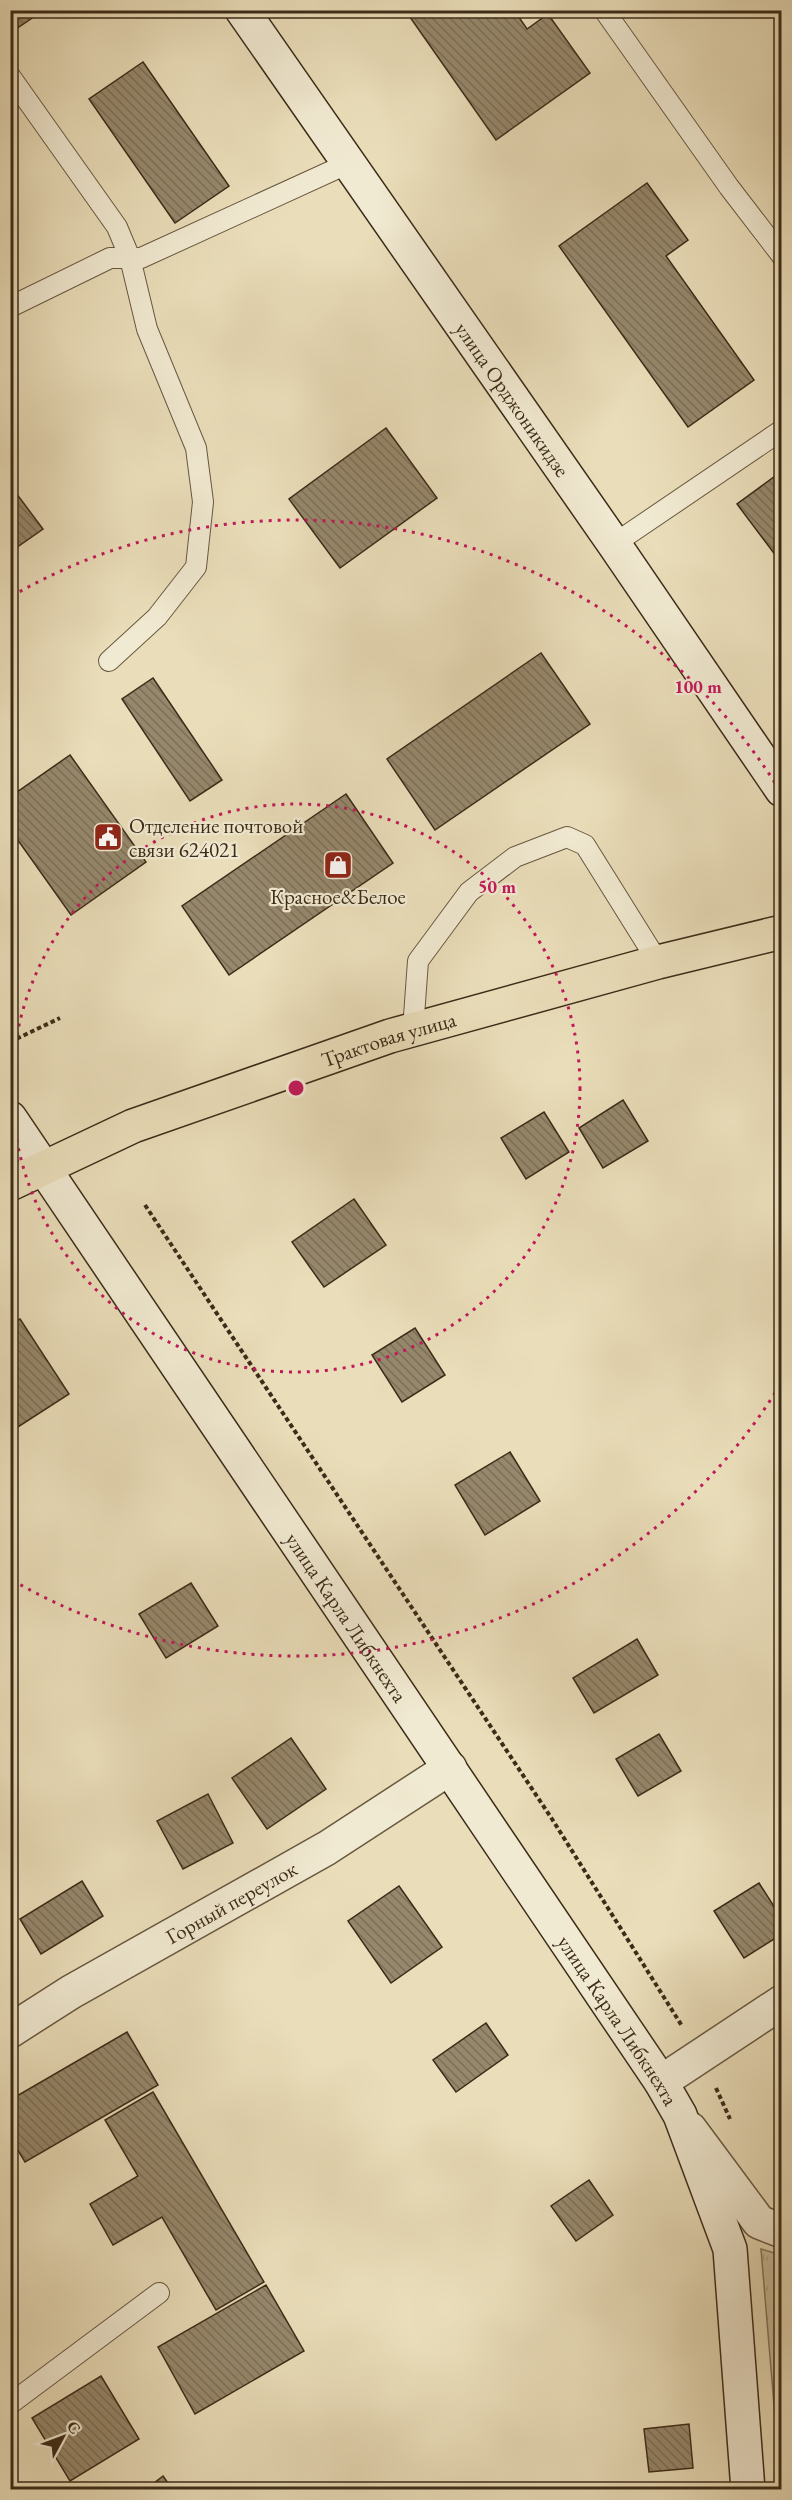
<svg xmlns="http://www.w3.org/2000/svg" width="792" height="2500" font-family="'EB Garamond',serif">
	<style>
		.park { fill: url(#park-tufts); stroke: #84765b; stroke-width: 1.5 }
		.building { fill: url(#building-back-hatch); stroke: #3c2b18; stroke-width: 1.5 }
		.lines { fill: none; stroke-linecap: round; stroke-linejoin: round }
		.lane-casing { stroke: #685840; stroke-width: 22 }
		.street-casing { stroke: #685840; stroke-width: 36 }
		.secondary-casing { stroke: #3c2b18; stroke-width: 36 }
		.primary-casing { stroke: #3c2b18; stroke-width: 36 }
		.path { stroke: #3c2b18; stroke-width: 4; stroke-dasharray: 4.5 3; stroke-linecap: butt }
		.lane { stroke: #f1ead2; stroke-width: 20 }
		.street { stroke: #f1ead2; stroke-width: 33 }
		.secondary { stroke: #f1ead2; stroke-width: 33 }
		.primary { stroke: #eadeba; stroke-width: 33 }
		.ring { fill: none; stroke: #c2185b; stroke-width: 3; stroke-dasharray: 3 6 }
		.labels { text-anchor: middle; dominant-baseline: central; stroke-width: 4.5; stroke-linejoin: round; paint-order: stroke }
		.street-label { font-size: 21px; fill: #3c2b18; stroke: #f1ead2 }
		.poi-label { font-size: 21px; fill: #3c2b18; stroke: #f1ead2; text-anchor: start }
		.centre { fill: #c2185b; stroke: #f1ead2; stroke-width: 3 }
		.ring-label { font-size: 18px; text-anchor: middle; font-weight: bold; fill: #c2185b; stroke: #f1ead2; stroke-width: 4.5; stroke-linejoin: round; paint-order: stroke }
	</style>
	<defs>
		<pattern id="park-tufts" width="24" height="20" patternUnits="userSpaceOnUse" patternTransform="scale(1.5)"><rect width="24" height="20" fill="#ccc09e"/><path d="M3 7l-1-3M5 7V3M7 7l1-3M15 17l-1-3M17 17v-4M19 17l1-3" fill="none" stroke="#b0a587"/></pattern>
		<pattern id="building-back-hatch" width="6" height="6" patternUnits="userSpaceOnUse" patternTransform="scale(1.5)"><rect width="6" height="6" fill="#96886c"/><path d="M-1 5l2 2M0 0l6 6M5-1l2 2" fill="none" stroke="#7c6f58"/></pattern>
	</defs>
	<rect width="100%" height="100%" fill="#eadeba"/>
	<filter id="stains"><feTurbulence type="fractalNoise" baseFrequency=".00333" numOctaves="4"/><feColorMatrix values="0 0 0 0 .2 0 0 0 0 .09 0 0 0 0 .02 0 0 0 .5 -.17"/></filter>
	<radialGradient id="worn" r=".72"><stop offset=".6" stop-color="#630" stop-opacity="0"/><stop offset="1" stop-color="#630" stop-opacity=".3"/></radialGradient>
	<polygon class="park" points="761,2249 781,2255 781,2489"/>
	<g class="building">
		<polygon points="10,10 44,10 13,31 10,28"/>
		<polygon points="405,10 514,10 527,29 548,14 590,73 496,140"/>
		<polygon points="143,62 229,186 175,223 89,99"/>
		<polygon points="647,183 688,240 666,256 754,380 688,427 559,246"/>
		<polygon points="386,428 437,498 340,568 289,499"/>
		<polygon points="782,471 782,564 737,504"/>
		<polygon points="10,485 43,529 10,552"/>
		<polygon points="541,653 590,724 435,830 387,759"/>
		<polygon points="153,678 222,780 190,801 122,699"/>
		<polygon points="70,755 146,862 71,915 10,829 10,797"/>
		<polygon points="346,794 393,863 229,975 182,906"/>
		<polygon points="623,1100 648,1141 603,1168 579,1128"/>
		<polygon points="544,1112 569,1152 526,1179 501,1138"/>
		<polygon points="354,1199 386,1245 324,1287 292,1242"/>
		<polygon points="20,1319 69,1394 10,1432 10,1325"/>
		<polygon points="415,1328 445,1375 402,1402 372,1355"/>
		<polygon points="510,1452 540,1501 485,1535 455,1485"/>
		<polygon points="191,1583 218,1626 166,1658 139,1614"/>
		<polygon points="637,1639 658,1675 594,1713 573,1678"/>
		<polygon points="659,1734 681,1771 638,1796 616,1759"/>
		<polygon points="291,1738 326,1789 267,1829 232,1778"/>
		<polygon points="208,1794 233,1843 183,1869 157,1821"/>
		<polygon points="82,1881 103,1916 41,1954 20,1919"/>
		<polygon points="759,1883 782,1919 782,1934 744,1958 714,1911"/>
		<polygon points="399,1886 442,1947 391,1983 348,1921"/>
		<polygon points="486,2023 508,2055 456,2092 433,2060"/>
		<polygon points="127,2032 158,2085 25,2162 10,2137 10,2100"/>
		<polygon points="153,2092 264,2282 216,2310 162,2217 113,2245 90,2204 138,2176 105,2120"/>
		<polygon points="589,2180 613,2215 576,2241 551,2206"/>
		<polygon points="266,2285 304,2351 195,2414 158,2347"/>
		<polygon points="101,2376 139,2439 70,2481 32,2418"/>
		<polygon points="689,2424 693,2468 649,2472 644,2429"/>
		<polygon points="163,2476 173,2490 145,2490"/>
	</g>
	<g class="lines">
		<g class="lane-casing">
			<g id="lane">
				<polyline points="604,10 729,187 782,256"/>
				<polyline points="10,76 117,227 130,258 147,329 196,448 203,502 196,567 157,617 109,661"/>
				<polyline points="10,307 110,258 141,258 349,163"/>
				<polyline points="614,544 782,430"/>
				<polyline points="413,1030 418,961 469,892 515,857 567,837 585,845 658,962"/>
				<polyline points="10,2404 159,2293"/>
			</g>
		</g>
		<g class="street-casing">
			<g id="street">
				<path id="s1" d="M10 2031 71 1992 327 1848 450 1768"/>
				<polyline points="661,2082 782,2002"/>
				<polyline points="690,2129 759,2222 782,2231"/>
			</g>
		</g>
		<g class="secondary-casing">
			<g id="secondary">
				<path id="s2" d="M242 10 614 544 782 790"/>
				<path id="s3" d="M10 1118 661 2082 680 2115 730 2249 748 2490"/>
			</g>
		</g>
		<g class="primary-casing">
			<g id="primary">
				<path id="s4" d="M10 1184 133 1126 390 1036 658 962 782 932"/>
			</g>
		</g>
		<g class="path">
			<polyline points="10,1042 60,1018"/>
			<polyline points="145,1205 552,1819 682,2026"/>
			<polyline points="716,2088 730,2119"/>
		</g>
		<use href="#lane" class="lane"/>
		<use href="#street" class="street"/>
		<use href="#secondary" class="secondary"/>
		<use href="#primary" class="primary"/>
	</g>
	<g class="ring">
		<circle cx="296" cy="1088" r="284"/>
		<path d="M780 1385A568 568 0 0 1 12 1580M12 596A568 568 0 0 1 780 791"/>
	</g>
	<defs>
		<g id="civic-square" transform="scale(1.5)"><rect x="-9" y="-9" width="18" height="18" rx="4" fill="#8f2418" stroke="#f1ead2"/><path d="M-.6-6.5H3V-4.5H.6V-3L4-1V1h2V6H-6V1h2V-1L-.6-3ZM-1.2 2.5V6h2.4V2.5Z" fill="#fff"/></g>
		<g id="shop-square" transform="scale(1.5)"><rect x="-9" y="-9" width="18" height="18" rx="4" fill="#8f2418" stroke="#f1ead2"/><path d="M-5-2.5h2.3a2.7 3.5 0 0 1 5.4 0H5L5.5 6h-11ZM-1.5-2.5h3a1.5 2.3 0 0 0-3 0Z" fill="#fff"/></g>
	</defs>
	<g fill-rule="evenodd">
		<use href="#civic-square" x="108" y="837"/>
		<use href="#shop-square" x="338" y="865"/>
	</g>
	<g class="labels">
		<g class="street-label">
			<text stroke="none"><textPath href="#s2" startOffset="474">улица Орджоникидзе</textPath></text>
			<text stroke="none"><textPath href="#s4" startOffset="406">Трактовая улица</textPath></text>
			<text stroke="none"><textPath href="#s3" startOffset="602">улица Карла Либкнехта</textPath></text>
			<text stroke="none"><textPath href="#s1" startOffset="256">Горный переулок</textPath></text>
			<text stroke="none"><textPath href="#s3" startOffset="1088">улица Карла Либкнехта</textPath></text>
		</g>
		<g class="poi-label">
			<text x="129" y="825">Отделение почтовой<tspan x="129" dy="24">связи 624021</tspan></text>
			<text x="338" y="896" text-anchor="middle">Красное&amp;Белое</text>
		</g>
	</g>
	<circle cx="296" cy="1088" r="9" class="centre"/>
	<g class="ring-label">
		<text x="698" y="693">100 m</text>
		<text x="497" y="893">50 m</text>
	</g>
	<rect width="792" height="2500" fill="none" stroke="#eadeba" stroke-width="36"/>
	<rect x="12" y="12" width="768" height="2476" fill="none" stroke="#3c2b18" stroke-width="3"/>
	<rect x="18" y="18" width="756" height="2464" fill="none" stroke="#3c2b18" stroke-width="1.5"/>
	<g transform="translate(63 2437) rotate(49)" stroke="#f1ead2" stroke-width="4.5" paint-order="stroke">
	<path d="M0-4.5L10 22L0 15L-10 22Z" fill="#3c2b18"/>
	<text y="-9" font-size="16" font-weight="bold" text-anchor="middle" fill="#3c2b18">С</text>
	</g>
	<rect width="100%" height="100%" filter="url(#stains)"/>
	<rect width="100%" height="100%" fill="url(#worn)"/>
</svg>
